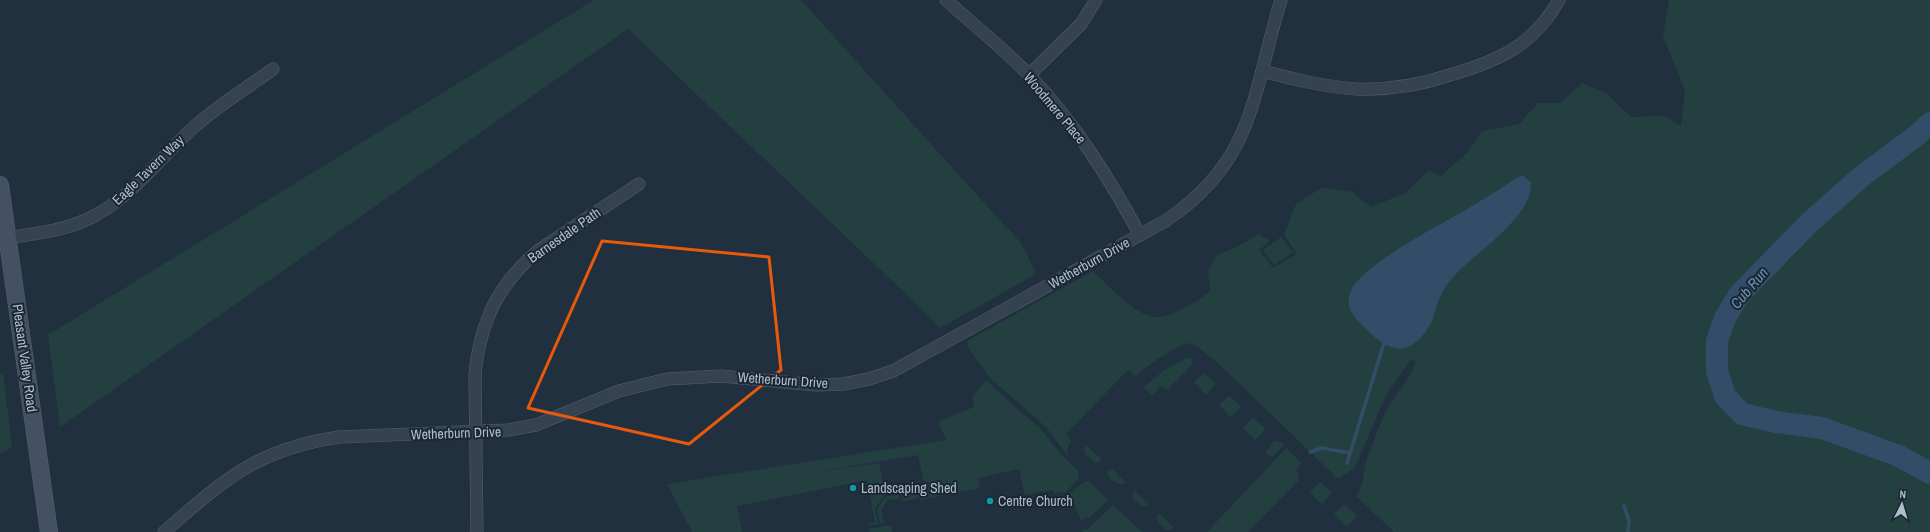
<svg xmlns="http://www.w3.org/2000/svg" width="1930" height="532" font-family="'Archivo Narrow',sans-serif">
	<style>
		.green { fill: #233f40 }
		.water { fill: #334d68 }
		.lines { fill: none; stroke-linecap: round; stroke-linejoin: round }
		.stream { stroke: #334d68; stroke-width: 3.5 }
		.river { stroke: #334d68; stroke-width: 22 }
		.street-casing { stroke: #53606d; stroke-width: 13 }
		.secondary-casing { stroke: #53606d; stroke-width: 18 }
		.street { stroke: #35424f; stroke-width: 12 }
		.secondary { stroke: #435162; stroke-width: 17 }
		.marked { fill: none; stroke: #e8590c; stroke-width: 3; stroke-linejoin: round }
		.culture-dot { fill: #0f9aa8; stroke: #1a2734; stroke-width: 1.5 }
		.labels { text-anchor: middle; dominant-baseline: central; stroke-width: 4; stroke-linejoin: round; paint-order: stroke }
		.street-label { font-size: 14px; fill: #b1bdca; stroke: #1a2734 }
		.poi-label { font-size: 14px; fill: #b1bdca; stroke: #1a2734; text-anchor: start }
		.water-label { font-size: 15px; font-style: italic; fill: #6e90b1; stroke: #1a2734 }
	</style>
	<rect width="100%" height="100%" fill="#21303f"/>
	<g class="green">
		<path d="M594 0H801L1005 226C1022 240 1027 254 1036 274L940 328 906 294 628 29 60 427 48 335Z"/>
		<path d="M1669 0H1930V532H1394L1356 496C1365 487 1363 466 1369 453 1375 438 1380 421 1389 406 1397 392 1412 377 1416 361L1411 360 1386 395 1355 467 1340 478 1336 477 1223 368 1197 346 1187 343 1179 346 1156 360 1137 375H1134L1128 370 1066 434 1071 441 1067 450 1069 458 1047 428 990 378 967 346 968 344 967 341 1093 271C1107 285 1138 318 1157 317 1177 316 1194 302 1210 292L1208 272 1216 256 1242 244 1259 234 1270 241 1259 250 1273 268 1297 254 1284 235 1296 204 1321 188 1351 191 1371 207 1405 193 1428 171 1441 176 1468 152 1482 131 1519 124 1538 103H1560L1582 83 1606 93 1631 117 1664 116 1681 126 1685 91 1663 36Z"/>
		<polygon points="1281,237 1293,252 1274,265 1263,250"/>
		<polygon points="1186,358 1192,359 1192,365 1168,389 1166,390 1161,386 1152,395 1144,387 1163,371"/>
		<polygon points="3,372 12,447 0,454 0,374"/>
		<polygon points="1204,373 1216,383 1207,394 1204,393 1194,382"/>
		<polygon points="986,380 1018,410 1040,428 1059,452 1078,471 1079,478 1066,492 1054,493 1054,490 1041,492 1041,491 1025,496 1019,469 978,478 980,488 921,500 921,498 903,501 900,488 924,483 918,455 809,473 879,463 885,491 898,488 899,492 884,496 875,508 878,524 869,526 868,524 875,522 867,480 737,506 742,532 692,532 667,484 946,440 938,422 974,407 972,397"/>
		<polygon points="1230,396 1240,406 1240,409 1230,417 1219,405 1227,397"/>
		<polygon points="1254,418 1265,428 1264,431 1255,440 1243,428 1251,419"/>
		<polygon points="1274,441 1278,441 1284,445 1272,458 1265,452"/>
		<polygon points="1087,446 1101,459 1100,462 1095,463 1085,454 1084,449"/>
		<polygon points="1286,448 1301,463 1297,469 1299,480 1248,532 1207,532"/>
		<path d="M1111 468 1125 482 1123 484C1117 486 1108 478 1107 472Z"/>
		<polygon points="1086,481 1090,482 1108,500 1089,518 1087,517 1081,521 1070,495 1076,488"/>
		<polygon points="1320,482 1332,492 1323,504 1319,502 1310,492"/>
		<polygon points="1135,491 1149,504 1147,507 1141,506 1132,498 1133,493"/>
		<polygon points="899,494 900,498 888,500 881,510 884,523 880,524 877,509 885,497"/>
		<polygon points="1113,505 1142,532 1083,532 1082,530 1088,529"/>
		<polygon points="1346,505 1356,515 1356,518 1346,527 1334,514 1342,506"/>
		<polygon points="1160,514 1173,527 1172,530 1166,530 1158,523 1157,516"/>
		<polygon points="891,525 892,532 869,532 869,529"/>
	</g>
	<path class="water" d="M1523 176 1531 182C1533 217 1477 251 1455 275 1449 281 1444 288 1441 295 1437 302 1436 310 1433 318 1430 328 1418 343 1408 347 1392 354 1374 337 1364 327 1353 317 1344 306 1351 290 1366 261 1447 222 1477 203 1491 195 1504 186 1518 177Z"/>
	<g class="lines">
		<g class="stream">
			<polyline points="1310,452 1322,448 1350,453"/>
			<polyline points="1347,463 1384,343"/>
			<polyline points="1624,506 1629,521 1628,532"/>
		</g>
		<polyline class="river" points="1930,123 1916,136 1862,176 1807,225 1739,295 1725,318 1717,341 1717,371 1725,396 1742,414 1776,422 1822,428 1899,456 1930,473"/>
		<g class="street-casing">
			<g id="street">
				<path d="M946 0C974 25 1004 49 1030 76 1075 123 1109 178 1140 235"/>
				<path d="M1262 71C1293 79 1325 87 1357 89 1389 90 1420 85 1450 75 1498 61 1533 46 1559 0"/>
				<polyline points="1029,75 1081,24 1096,0"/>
				<path d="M0 239C30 234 60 232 88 219 131 199 158 159 193 128 217 106 247 88 273 69"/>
				<path d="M164 532C224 480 257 449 339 437L508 430 536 425 619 391 667 379 721 376 816 385 843 384 869 379 893 371 1167 220C1256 159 1252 94 1281 0"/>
				<path d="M477 532 475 375C480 322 498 284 539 250L639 184"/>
			</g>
		</g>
		<g class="secondary-casing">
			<polyline id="secondary" points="0,185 49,532"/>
		</g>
		<use href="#street" class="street"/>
		<use href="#secondary" class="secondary"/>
	</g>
	<path class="marked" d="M602 241 769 257 781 370 689 444 528 408Z"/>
	<g class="culture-dot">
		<circle cx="853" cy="488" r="4"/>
		<circle cx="990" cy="501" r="4"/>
	</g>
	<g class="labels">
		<g class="street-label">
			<text transform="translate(1055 108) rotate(50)">Woodmere Place</text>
			<text transform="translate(148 170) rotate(-44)">Eagle Tavern Way</text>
			<text transform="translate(564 235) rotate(-35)">Barnesdale Path</text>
			<text transform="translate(1089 263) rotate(-29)">Wetherburn Drive</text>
			<text transform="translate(25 358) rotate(82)">Pleasant Valley Road</text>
			<text transform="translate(783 380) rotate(4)">Wetherburn Drive</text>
			<text transform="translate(456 433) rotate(-2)">Wetherburn Drive</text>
		</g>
		<g class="poi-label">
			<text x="861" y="488">Landscaping Shed</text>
			<text x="998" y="501">Centre Church</text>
		</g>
		<g class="water-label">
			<text transform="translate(1749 288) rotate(-50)">Cub Run</text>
		</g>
	</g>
	<g transform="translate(1902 504) rotate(5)" stroke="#1a2734" stroke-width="3" paint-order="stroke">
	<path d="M0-3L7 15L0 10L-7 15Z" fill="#b1bdca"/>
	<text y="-6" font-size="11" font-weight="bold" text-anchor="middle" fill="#b1bdca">N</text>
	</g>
</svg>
